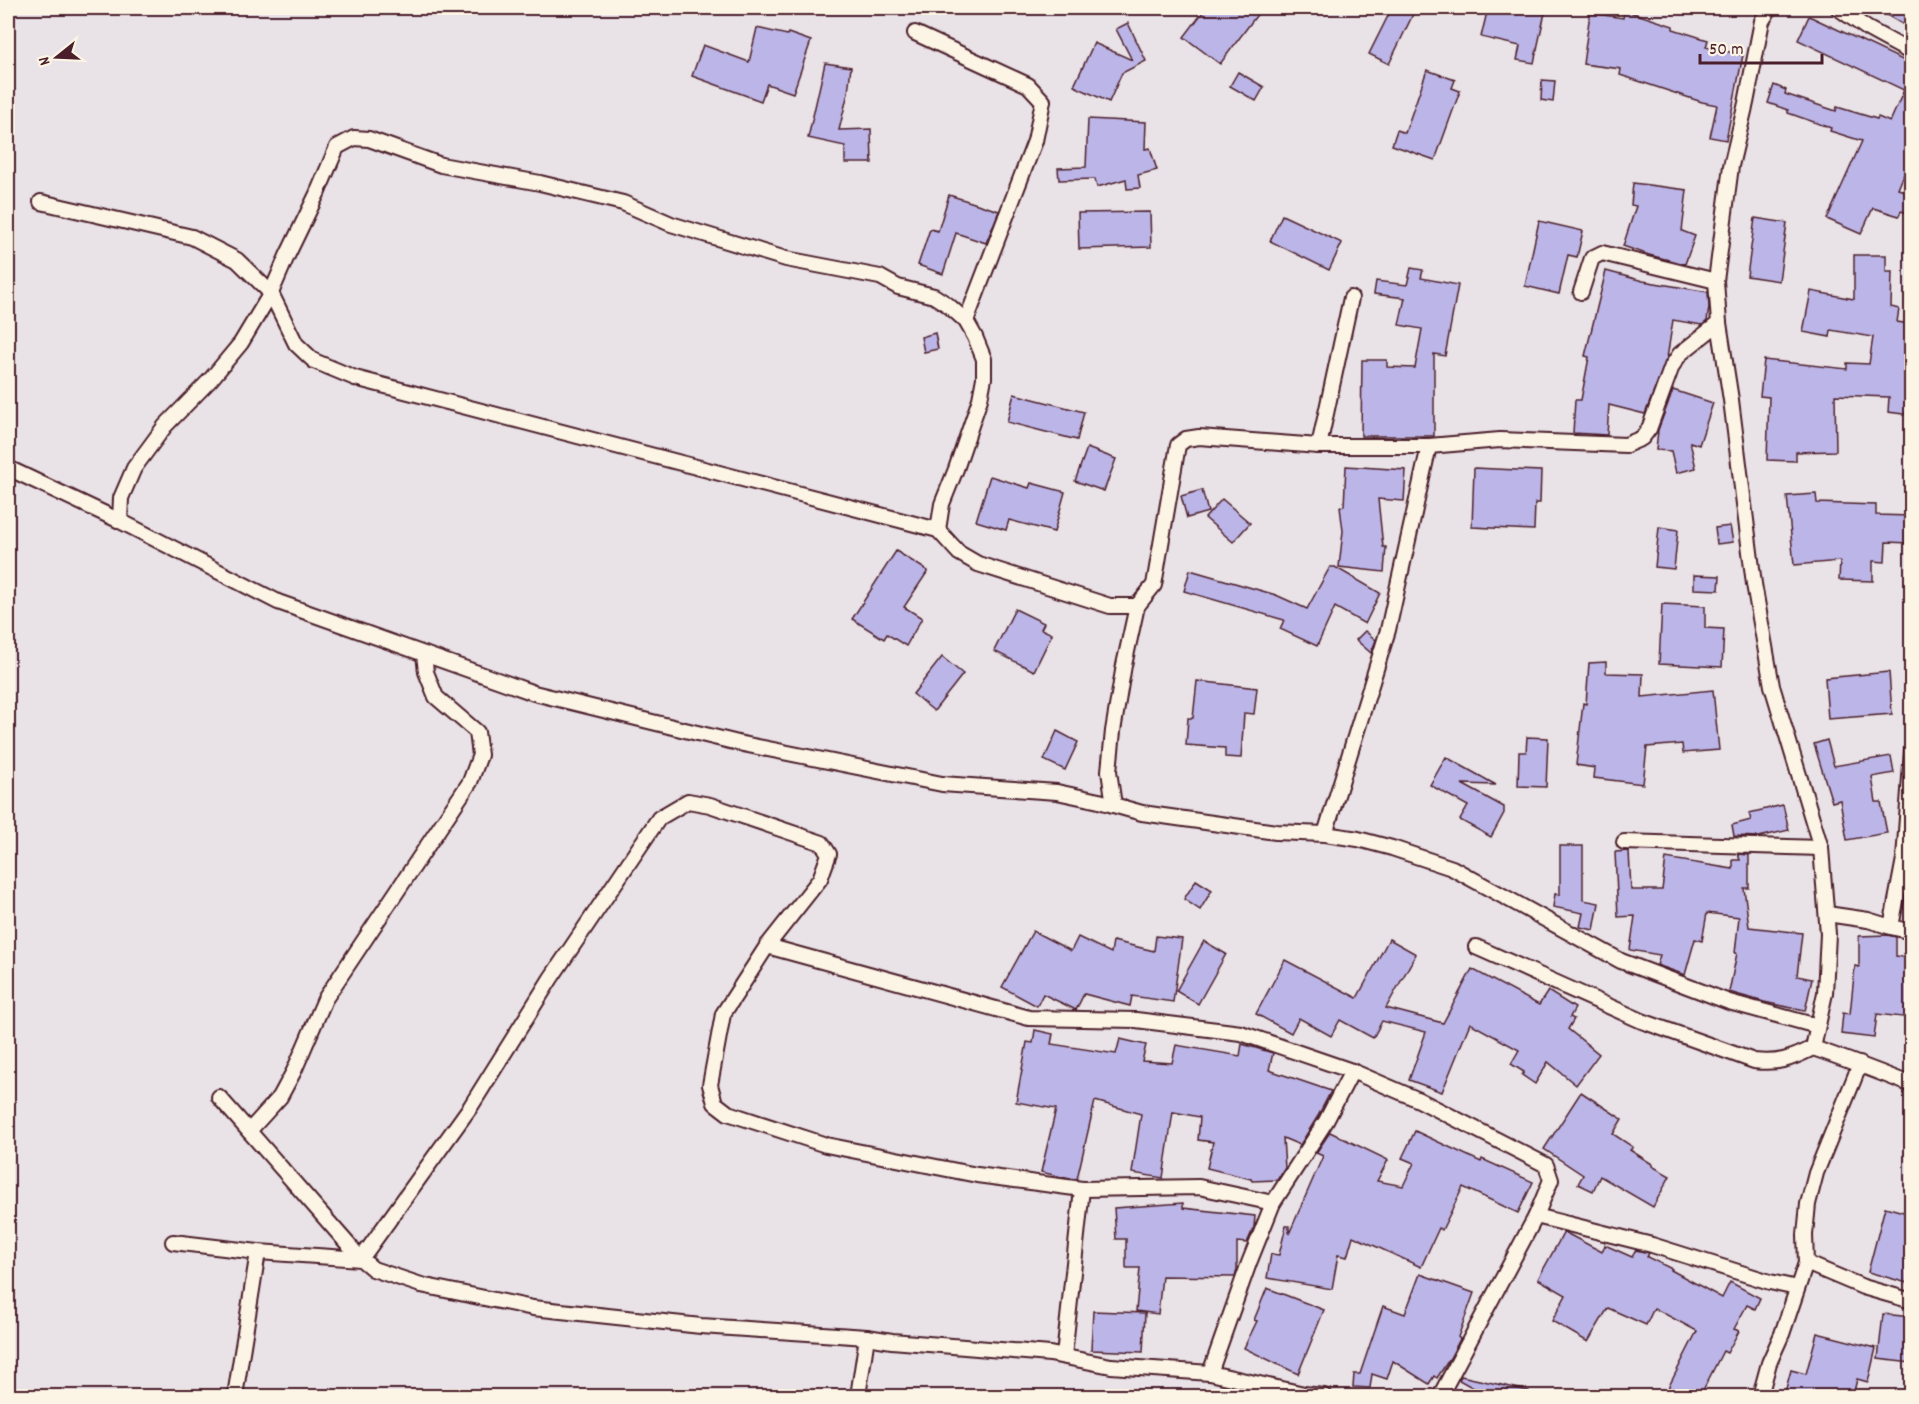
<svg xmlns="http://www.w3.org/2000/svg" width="1919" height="1404" font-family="Dekko,sans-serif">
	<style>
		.building { fill: #bcb5e7; stroke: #4a1f2b; stroke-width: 1.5 }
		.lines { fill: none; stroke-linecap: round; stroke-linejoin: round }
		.street-casing { stroke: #4a1f2b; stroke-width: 18 }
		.street { stroke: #fcf5e5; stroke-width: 14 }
	</style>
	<rect width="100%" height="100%" fill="#e9e2e6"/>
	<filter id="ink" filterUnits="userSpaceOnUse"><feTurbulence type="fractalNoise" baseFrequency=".0167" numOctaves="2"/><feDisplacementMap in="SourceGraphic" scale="12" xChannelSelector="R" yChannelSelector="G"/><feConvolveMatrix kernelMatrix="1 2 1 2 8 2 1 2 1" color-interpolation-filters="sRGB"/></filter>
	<g filter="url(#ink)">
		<g class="building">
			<polygon points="1206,8 1262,8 1220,64 1184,37"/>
			<polygon points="1392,8 1416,8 1389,64 1369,54"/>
			<polygon points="1488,8 1546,8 1534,63 1517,60 1520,46 1481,37"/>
			<polygon points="1874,8 1911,8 1911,29"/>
			<polygon points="1624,10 1673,26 1673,29 1708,40 1706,47 1743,55 1726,140 1710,137 1717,105 1702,102 1620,75 1621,69 1583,64 1590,13 1623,18"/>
			<polygon points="1809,16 1907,62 1906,64 1911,66 1911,157 1898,189 1911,193 1911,214 1901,211 1899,216 1873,208 1861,234 1827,219 1862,141 1830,131 1831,128 1788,113 1788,110 1768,103 1774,85 1786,90 1785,94 1836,111 1837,107 1877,119 1878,117 1890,122 1904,90 1798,40"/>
			<polygon points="1128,23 1146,61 1122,73 1109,102 1074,86 1094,43 1132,60 1116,29"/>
			<polygon points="757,28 787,35 788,33 811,41 793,93 767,84 761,101 692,76 703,45 749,62"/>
			<polygon points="825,63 851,67 848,93 839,130 871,129 872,163 845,163 845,146 808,138"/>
			<polygon points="1427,70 1455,80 1452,88 1460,91 1435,160 1392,145 1397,130 1405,133"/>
			<polygon points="1238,72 1264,87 1256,101 1230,86"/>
			<polygon points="1542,80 1555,81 1553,102 1541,100"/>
			<polygon points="1088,119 1146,122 1145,149 1150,148 1157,170 1138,175 1140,188 1127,189 1126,179 1097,187 1095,179 1059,180 1058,168 1086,167"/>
			<polygon points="1633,183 1687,190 1682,231 1695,236 1685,264 1649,255 1623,246 1636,206 1631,205"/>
			<polygon points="949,195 999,211 986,243 956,233 943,274 918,265 930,229 938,231"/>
			<polygon points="1150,212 1151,247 1079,249 1078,213"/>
			<polygon points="1282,215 1342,243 1329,270 1270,241"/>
			<polygon points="1755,218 1787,223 1779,281 1747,276"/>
			<polygon points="1539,221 1583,231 1577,257 1568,255 1559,294 1525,286"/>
			<polygon points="1854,255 1886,255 1886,272 1892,272 1891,307 1899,309 1897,322 1911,324 1911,415 1888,412 1889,397 1835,395 1836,451 1796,452 1796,461 1767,460 1769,397 1760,396 1764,360 1847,369 1847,363 1869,364 1873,337 1831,330 1830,337 1803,332 1811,291 1854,299"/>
			<polygon points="1411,268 1423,270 1421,278 1458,285 1445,356 1434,354 1434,436 1361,436 1362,360 1387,360 1387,367 1415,368 1422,329 1399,325 1405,298 1374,294 1376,281 1407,285"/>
			<polygon points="1606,271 1643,281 1708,292 1709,307 1707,321 1702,325 1673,320 1667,358 1645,414 1609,405 1607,435 1573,433 1575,400 1581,400 1589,357 1585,356"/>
			<polygon points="935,333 938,349 924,352 921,337"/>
			<polygon points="1673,390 1713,403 1699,445 1690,442 1696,468 1676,473 1671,451 1656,450 1658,430"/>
			<polygon points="1014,394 1084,412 1077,440 1007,422"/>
			<polygon points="1087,448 1116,459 1104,491 1075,481"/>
			<polygon points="1346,466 1406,470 1404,501 1378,499 1383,547 1386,547 1384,572 1339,567 1343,531 1340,507 1344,506"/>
			<polygon points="1474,468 1541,471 1540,503 1535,503 1534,530 1472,527"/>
			<polygon points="990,476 1029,488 1031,483 1065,492 1054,532 1009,520 1006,530 976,521"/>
			<polygon points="1202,490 1208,512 1187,518 1181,496"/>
			<polygon points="1816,494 1817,503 1876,505 1876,515 1911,516 1911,543 1886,542 1885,562 1873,561 1873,581 1839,580 1840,561 1794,565 1787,496"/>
			<polygon points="1222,499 1250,523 1233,542 1205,518"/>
			<polygon points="1730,526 1733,542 1717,544 1715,528"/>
			<polygon points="1659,527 1678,530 1674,569 1655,567"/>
			<polygon points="896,551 928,571 904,607 922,618 906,646 887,634 884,639 852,619"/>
			<polygon points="1330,567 1335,567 1380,593 1365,624 1335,607 1317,646 1280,629 1284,620 1184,591 1190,570 1276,595 1307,609"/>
			<polygon points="1694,575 1720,576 1719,590 1694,589"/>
			<polygon points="1662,604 1705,606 1705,628 1724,629 1722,667 1659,664"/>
			<polygon points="1015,609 1044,623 1041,629 1052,634 1034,671 994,651"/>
			<polygon points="1365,631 1376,640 1371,653 1356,640"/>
			<polygon points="942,657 963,674 934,711 913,694"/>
			<polygon points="1606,662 1606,673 1643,674 1642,697 1713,690 1719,750 1683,753 1682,744 1647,747 1643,784 1594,778 1595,768 1576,765 1583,703 1586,704 1589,663"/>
			<polygon points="1889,672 1892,714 1828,719 1825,678"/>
			<polygon points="1197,681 1257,688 1254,714 1244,713 1241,758 1225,757 1225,748 1186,745 1188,718 1193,718"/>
			<polygon points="1057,731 1078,742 1065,770 1044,760"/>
			<polygon points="1527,737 1548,738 1546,787 1518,786 1519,752 1526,752"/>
			<polygon points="1827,740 1834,766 1891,756 1894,773 1872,777 1876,802 1881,802 1887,833 1847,840 1840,800 1832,802 1814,744"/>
			<polygon points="1446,757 1496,785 1462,784 1504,807 1504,813 1491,837 1460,820 1468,806 1430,785"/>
			<polygon points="1783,805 1789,830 1759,837 1734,836 1732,825 1751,820 1749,813"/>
			<polygon points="1560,846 1583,846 1583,900 1599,903 1594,930 1580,927 1583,913 1553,907 1555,894 1560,895"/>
			<polygon points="1629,851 1631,890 1662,890 1666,858 1733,869 1733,860 1740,860 1738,854 1749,855 1749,888 1744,888 1749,927 1802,933 1797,976 1812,979 1805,1011 1764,1002 1729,992 1737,953 1735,953 1739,917 1707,913 1702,941 1695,939 1685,975 1657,965 1660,955 1630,950 1635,916 1618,917 1615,852"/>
			<polygon points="1196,880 1212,890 1200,910 1184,899"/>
			<polygon points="1033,931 1071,951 1078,937 1111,953 1113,941 1154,951 1156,936 1182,939 1173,1002 1132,996 1130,1006 1084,994 1076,1010 1043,994 1037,1006 1002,987"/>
			<polygon points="1887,935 1896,937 1896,956 1911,958 1911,1018 1877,1014 1874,1038 1841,1034 1843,1013 1850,1014 1855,966 1859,967 1859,936"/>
			<polygon points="1389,939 1416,954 1386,1008 1443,1023 1472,969 1539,1005 1548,991 1575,1008 1570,1017 1574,1019 1568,1029 1599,1054 1576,1085 1548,1062 1535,1084 1522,1075 1524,1072 1511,1064 1519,1050 1470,1023 1442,1092 1409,1080 1426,1032 1382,1021 1373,1038 1340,1020 1331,1036 1299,1018 1291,1033 1256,1014 1285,960 1357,998"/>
			<polygon points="1204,941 1226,954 1198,1004 1176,991"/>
			<polygon points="1035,1030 1053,1034 1051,1044 1116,1054 1120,1039 1146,1045 1142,1061 1172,1063 1176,1045 1240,1056 1242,1044 1273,1053 1269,1070 1331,1091 1318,1116 1300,1145 1283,1138 1285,1168 1277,1180 1252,1181 1251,1179 1207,1168 1213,1142 1198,1140 1200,1117 1173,1112 1163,1178 1132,1173 1141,1114 1095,1101 1077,1179 1066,1178 1041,1172 1056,1109 1016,1102 1027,1042 1033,1043"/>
			<polygon points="1581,1092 1622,1119 1613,1134 1633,1147 1630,1150 1652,1164 1652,1166 1670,1176 1653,1207 1600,1176 1593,1191 1578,1184 1583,1175 1544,1149"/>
			<polygon points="1415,1131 1481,1162 1482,1159 1533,1182 1518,1213 1463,1187 1442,1230 1439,1228 1421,1267 1353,1236 1347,1257 1338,1255 1332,1289 1267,1278 1271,1254 1279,1255 1286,1226 1289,1226 1289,1234 1323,1156 1316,1153 1330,1132 1388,1160 1377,1181 1403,1186 1414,1163 1402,1158"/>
			<polygon points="1183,1203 1183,1208 1255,1216 1254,1227 1247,1243 1237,1242 1237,1270 1235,1277 1162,1276 1158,1314 1136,1311 1140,1268 1126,1268 1126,1239 1116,1239 1114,1208"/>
			<polygon points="1885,1207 1911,1214 1911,1284 1868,1272"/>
			<polygon points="1564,1232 1602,1252 1605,1245 1632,1257 1636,1250 1649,1253 1647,1257 1672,1269 1671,1270 1722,1298 1730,1282 1760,1298 1755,1309 1747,1305 1734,1329 1739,1331 1727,1353 1723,1351 1700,1396 1664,1396 1697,1331 1654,1308 1646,1325 1608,1308 1588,1342 1552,1321 1566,1295 1538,1279"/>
			<polygon points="1420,1274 1474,1293 1458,1337 1460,1339 1450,1358 1437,1378 1434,1376 1429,1384 1393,1361 1387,1379 1372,1374 1370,1388 1353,1387 1354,1374 1360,1374 1383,1306 1405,1314"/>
			<polygon points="1267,1288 1324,1310 1298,1374 1244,1348 1257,1321 1254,1320"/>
			<polygon points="1093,1311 1145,1313 1143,1352 1091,1350"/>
			<polygon points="1883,1314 1911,1317 1911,1363 1878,1359"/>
			<polygon points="1817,1333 1876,1348 1868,1382 1857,1379 1853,1396 1784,1396 1791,1370 1806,1374"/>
			<polygon points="1461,1376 1529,1391 1528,1396 1488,1396 1459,1380"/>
		</g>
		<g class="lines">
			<g class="street-casing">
				<g id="street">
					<polyline points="1770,8 1762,21 1746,103 1731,166 1716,281 1719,323 1731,400 1754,584 1772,686 1821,848 1828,934 1825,993 1813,1048"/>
					<polyline points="1838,8 1868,29 1912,53"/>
					<polyline points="915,33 1028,85 1043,101 1035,141 966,321"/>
					<polyline points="41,202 192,237 237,260 271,293 296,344 314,361 355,378 938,530"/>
					<polyline points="1581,292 1592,258 1602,253 1716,281"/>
					<polyline points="1319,446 1351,298"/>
					<polyline points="8,468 120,521 278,602 534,693 738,743 942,784 1057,792 1099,801 1142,813 1276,832 1325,834 1358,839 1392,848 1452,868 1621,961 1729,1002 1817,1026"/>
					<polyline points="120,521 121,498 134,468 165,426 211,379 241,343 271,293 287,256 317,194 337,147 354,138 369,139 441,165 540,183 623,203 671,224 786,259 880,277 898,287 934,296 948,305 966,321 975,337 984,359 984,378 980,399 956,469 942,504 938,530 959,553 978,564 1110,606 1137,606 1124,665 1113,731 1109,771 1114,805"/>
					<polyline points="1137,606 1154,585 1178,445 1186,439 1199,437 1319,446 1429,446 1500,440 1626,445 1642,438 1649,429 1672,366 1680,354 1719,323"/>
					<polyline points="1325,834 1388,630 1429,446"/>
					<polyline points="1624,842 1821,848"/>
					<polyline points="1827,914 1868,920 1891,927 1904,859 1912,750"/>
					<polyline points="1891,927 1912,932"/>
					<polyline points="767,946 1029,1018 1136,1020 1241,1033 1352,1071 1419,1100 1546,1165 1551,1180 1536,1216 1440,1396"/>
					<path d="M1476 947 1642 1021 1754 1061C1778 1064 1791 1059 1813 1048 1846 1059 1879 1072 1912 1085"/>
					<polyline points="219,1097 361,1259 471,1106 551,978 659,818 688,801 710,805 822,843 829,854 820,879 767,946 723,1014 710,1085 715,1103 728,1113 826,1145 977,1175 1082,1189 1064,1356"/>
					<polyline points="249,1131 280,1097 294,1071 325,999 470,782 480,755 477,732 436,697 426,672 424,654"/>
					<polyline points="1082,1189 1199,1187 1273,1203"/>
					<polyline points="1536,1216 1652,1245 1770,1282 1797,1288"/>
					<polyline points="173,1242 258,1252 361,1259 373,1269 421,1285 533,1308 701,1326 867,1337 892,1341 1050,1354 1111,1366 1210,1373 1304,1394 1324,1396"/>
					<polyline points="1806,1263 1863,1287 1912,1301"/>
					<polyline points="1210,1373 1249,1263 1273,1203 1326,1121 1352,1071"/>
					<polyline points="235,1396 258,1252"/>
					<polyline points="858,1396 867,1337"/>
					<polyline points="1760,1396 1769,1363 1782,1334 1806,1263 1805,1235 1808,1204 1816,1173 1860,1064"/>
				</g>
			</g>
			<use href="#street" class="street"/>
		</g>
	</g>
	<rect width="1919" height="1404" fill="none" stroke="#fcf5e5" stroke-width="30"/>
	<rect x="15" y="15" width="1889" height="1374" fill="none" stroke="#4a1f2b" stroke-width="2" filter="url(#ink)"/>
	<g transform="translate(57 57) rotate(252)" stroke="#fcf5e5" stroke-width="4.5" paint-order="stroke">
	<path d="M0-4.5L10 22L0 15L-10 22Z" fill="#4a1f2b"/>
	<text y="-9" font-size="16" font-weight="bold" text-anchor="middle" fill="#4a1f2b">N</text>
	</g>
	<path d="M1700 54v9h122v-9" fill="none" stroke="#4a1f2b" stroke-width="3"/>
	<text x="1709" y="54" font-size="18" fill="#4a1f2b" stroke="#fcf5e5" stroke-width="4.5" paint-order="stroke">50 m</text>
</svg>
